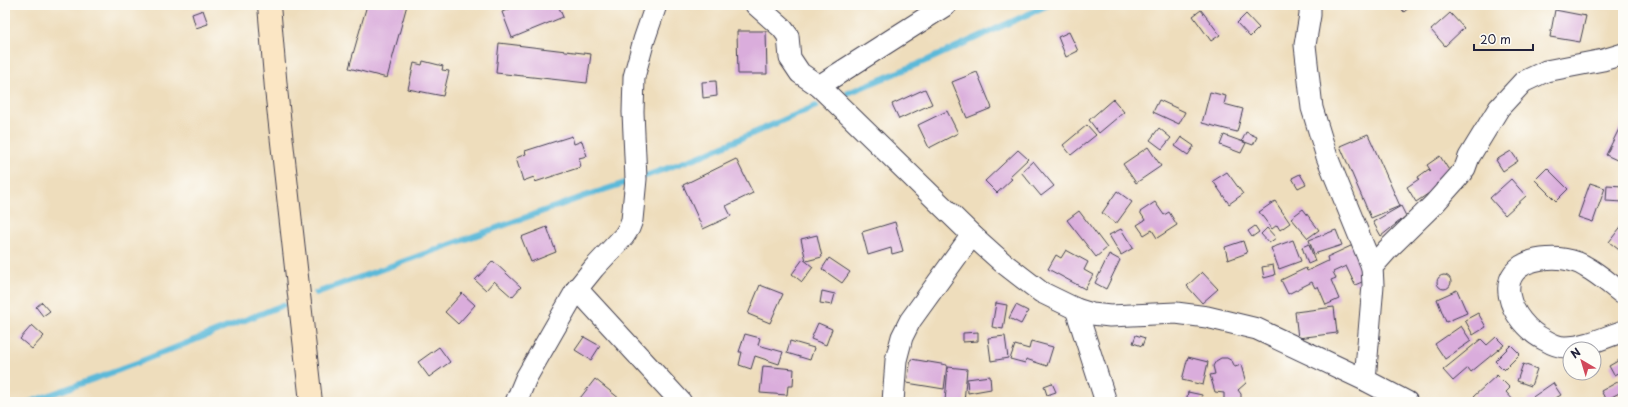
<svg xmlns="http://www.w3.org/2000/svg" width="1628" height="407" font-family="'Playpen Sans',sans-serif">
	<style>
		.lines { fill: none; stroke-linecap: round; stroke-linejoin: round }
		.stream { stroke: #5bb9d9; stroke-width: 6 }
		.building { fill: #daaddc }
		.street-casing { stroke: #413e4e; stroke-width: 23 }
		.secondary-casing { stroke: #413e4e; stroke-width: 24 }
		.street { stroke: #fff; stroke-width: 21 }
		.secondary { stroke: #fbe6c4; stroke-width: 22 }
	</style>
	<rect width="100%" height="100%" fill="#fdfcf7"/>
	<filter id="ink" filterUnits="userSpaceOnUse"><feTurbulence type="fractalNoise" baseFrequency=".025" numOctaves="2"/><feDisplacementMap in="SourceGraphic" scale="8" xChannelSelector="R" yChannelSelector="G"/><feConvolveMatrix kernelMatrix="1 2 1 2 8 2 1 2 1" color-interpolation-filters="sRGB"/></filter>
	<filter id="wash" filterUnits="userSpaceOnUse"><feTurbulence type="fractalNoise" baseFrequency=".012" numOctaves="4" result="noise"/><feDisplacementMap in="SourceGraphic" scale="16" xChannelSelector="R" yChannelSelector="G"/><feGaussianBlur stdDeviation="0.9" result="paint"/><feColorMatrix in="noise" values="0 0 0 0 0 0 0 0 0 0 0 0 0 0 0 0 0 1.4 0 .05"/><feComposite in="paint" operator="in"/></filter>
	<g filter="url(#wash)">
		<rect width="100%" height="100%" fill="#eeddbc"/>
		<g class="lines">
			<g class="stream">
				<polyline points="848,93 930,59 1048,5"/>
				<polyline points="640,178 698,157 816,106"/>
				<polyline points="316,293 585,196 631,181"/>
				<polyline points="30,402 119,370 283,305"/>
			</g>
		</g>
		<g id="blocks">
			<g class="building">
				<polygon points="367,5 407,5 387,78 349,68"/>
				<polygon points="519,5 558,5 563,17 512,38 502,12"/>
				<polygon points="1398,5 1412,5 1404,12"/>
				<polygon points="203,10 208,24 196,28 192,14"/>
				<polygon points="1201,10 1220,35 1211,41 1193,16"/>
				<polygon points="1555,10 1586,16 1580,42 1550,37"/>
				<polygon points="1450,13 1464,28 1445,46 1431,30"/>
				<polygon points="1246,14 1259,28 1250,37 1237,23"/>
				<polygon points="737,31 766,31 767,74 738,74"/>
				<polygon points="1069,32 1078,51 1066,57 1058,37"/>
				<polygon points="499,43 591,54 587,83 496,73"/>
				<polygon points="423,61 443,66 442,70 449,71 443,96 408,89 414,63 422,65"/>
				<polygon points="977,72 992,108 967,118 952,82"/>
				<polygon points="716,81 717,96 703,98 702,82"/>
				<polygon points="925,89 932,104 899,119 892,104"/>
				<polygon points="1210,92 1226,96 1224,104 1243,109 1237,132 1202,123"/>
				<polygon points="1113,99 1124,112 1099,133 1089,120"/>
				<polygon points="1159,100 1185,112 1179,124 1153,112"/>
				<polygon points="947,111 958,133 929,148 918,125"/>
				<polygon points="1623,121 1623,154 1619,161 1606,155"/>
				<polygon points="1087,125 1096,135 1071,155 1063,145"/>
				<polygon points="1159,128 1171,138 1162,149 1150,140"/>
				<polygon points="1246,132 1257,137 1253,145 1242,141"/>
				<polygon points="1368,134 1400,206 1371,218 1340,146"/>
				<polygon points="1224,135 1246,143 1241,153 1220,145"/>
				<polygon points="572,136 574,144 582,141 587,156 579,158 581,167 535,182 534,177 523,181 516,158 526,154 525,151"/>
				<polygon points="1181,137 1194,146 1188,155 1175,146"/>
				<polygon points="1148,147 1161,166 1136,183 1123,164"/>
				<polygon points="1018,150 1028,159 1009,177 1012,179 997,193 985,181"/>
				<polygon points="1511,151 1518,161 1503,171 1496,160"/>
				<polygon points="1440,156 1452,175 1439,184 1438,183 1436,184 1438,187 1416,202 1407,187 1419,179 1418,177 1429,169 1430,171 1431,171 1427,165"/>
				<polygon points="736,159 753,193 726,206 731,216 703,229 683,185"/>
				<polygon points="1033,161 1054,186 1041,196 1021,172"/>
				<polygon points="1547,168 1568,189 1556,201 1535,180"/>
				<polygon points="1227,172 1243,194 1229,204 1213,181"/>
				<polygon points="1300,174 1306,184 1298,188 1292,178"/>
				<polygon points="1511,179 1526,196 1505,215 1490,198"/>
				<polygon points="1590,183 1605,188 1593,222 1578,217"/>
				<polygon points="1607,185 1623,186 1623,202 1606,201"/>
				<polygon points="1117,191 1132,202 1116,224 1102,213"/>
				<polygon points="1275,201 1290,223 1280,230 1277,225 1272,229 1259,212"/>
				<polygon points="1155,202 1164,215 1169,212 1177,225 1157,238 1152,230 1144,235 1137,225 1145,220 1140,212"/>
				<polygon points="1401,206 1406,216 1381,236 1373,222"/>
				<polygon points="1303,209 1319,230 1308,238 1291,218"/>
				<polygon points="1079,211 1107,248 1096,257 1067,220"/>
				<polygon points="895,222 903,251 892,254 891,248 868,255 862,232"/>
				<polygon points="1623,224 1623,253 1609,242"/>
				<polygon points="1255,226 1259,232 1252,237 1248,231"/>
				<polygon points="547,227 556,252 531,262 521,237"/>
				<polygon points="1267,228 1276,238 1269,243 1261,234"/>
				<polygon points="1121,229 1133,248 1121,255 1109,235"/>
				<polygon points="1336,230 1342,245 1314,254 1309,240"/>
				<polygon points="817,235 822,257 806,261 801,239"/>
				<polygon points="1293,240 1301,261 1279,269 1271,248"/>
				<polygon points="1243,241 1247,253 1228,260 1225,247"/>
				<polygon points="1309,244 1315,261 1308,264 1302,247"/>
				<polygon points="1353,245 1369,279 1355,285 1346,266 1333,272 1336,278 1331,280 1339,299 1326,305 1318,286 1315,288 1312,282 1288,294 1281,280 1306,268 1307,271 1328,261 1327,257"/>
				<polygon points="1066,250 1088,262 1084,270 1093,275 1085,289 1048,269 1056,255 1061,258"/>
				<polygon points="1109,254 1120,260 1106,289 1095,283"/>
				<polygon points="829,258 850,272 842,283 822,269"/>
				<polygon points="803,259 813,267 802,282 792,274"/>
				<polygon points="493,261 521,287 512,297 494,281 486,290 475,280"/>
				<polygon points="1273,265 1275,275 1264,278 1262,267"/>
				<polygon points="1202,272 1218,289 1202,303 1187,286"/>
				<circle cx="1444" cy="282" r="7"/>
				<polygon points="760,285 783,294 770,323 748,314"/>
				<polygon points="1457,290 1467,313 1446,322 1437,299"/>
				<polygon points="822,291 835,294 832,305 820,303"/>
				<polygon points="462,293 475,305 458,324 445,312"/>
				<polygon points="42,302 50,311 43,316 36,307"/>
				<polygon points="996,303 1007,305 1003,329 992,327"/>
				<polygon points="1016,305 1028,311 1021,324 1009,318"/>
				<polygon points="1334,307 1337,333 1298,338 1295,312"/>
				<polygon points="1478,313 1486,327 1473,335 1465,320"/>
				<polygon points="818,323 832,329 826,345 811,339"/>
				<polygon points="32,325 44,336 32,349 20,339"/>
				<polygon points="1461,326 1471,341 1445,359 1435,344"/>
				<polygon points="978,332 978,341 963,342 963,333"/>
				<polygon points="745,334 760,338 758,345 783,352 779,364 755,356 751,369 739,365 742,352 739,352"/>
				<polygon points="1136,335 1145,338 1142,346 1133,343"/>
				<polygon points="1005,336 1008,358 991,361 988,338"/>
				<polygon points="584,337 600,346 591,360 575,350"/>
				<polygon points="1496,337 1504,345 1471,372 1468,368 1453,381 1443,370 1481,339 1487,345"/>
				<polygon points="790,341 814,348 810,360 787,353"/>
				<polygon points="1031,341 1053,347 1047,366 1026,359 1025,363 1010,359 1015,345 1029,349"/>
				<polygon points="1511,345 1520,354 1504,370 1495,361"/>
				<polygon points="439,347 450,362 429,377 418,362"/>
				<polygon points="1188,357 1208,362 1203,385 1182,380"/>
				<polygon points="1221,358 1227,358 1232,361 1235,367 1241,365 1246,383 1238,390 1241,394 1241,398 1239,402 1226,402 1224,399 1224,393 1215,392 1210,375 1215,374 1213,366 1216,361"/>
				<polygon points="1623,358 1623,370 1614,375 1609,366"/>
				<polygon points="911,359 947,365 944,389 907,383"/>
				<polygon points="1523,364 1537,369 1531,386 1517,381"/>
				<polygon points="763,366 794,369 793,386 788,386 787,395 760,393"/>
				<polygon points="948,367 967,369 964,402 945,401"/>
				<polygon points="1497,375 1510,388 1506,392 1515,402 1479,402 1474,396"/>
				<polygon points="990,376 991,389 968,393 967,379"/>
				<polygon points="595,379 620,399 618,402 577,402"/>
				<polygon points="1623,379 1623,391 1606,400 1601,391"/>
				<polygon points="1052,383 1056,392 1047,395 1044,386"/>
				<polygon points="1553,383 1561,395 1552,400 1554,402 1528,402 1527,401"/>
				<polygon points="1188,392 1202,395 1201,402 1186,402"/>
			</g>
		</g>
	</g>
	<g filter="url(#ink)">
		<use href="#blocks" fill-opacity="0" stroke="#413e4e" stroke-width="1"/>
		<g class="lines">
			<g class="street-casing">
				<g id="street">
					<polyline points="756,5 782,28 788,36 790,58 800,73 819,86 972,235 1002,262 1041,292 1076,309 1092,314 1110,316 1176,313 1207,317 1257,329 1365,380 1407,402"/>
					<polyline points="1310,5 1310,15 1305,45 1312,108 1327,157 1372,267"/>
					<polyline points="819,86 946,5"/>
					<polyline points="577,289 681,402"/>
					<path d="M1623 294C1611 285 1599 274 1586 267 1574 259 1557 257 1542 259 1487 267 1509 322 1545 340 1550 343 1558 347 1565 347 1584 347 1604 338 1623 331"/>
					<polyline points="1076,309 1106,402"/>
					<polyline points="1365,380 1373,285 1372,267 1388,249 1434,204 1459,176 1465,168 1469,157 1499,108 1523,82 1546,71 1603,60 1623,54"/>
					<polyline points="516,402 526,378 577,289 594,268 624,236 629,228 632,220 636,179 633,112 634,77 644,40 656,5"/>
					<polyline points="893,402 896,360 902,337 910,321 972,235"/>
				</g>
			</g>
			<g class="secondary-casing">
				<polyline id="secondary" points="269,5 276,89 311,402"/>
			</g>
			<use href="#street" class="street"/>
			<use href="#secondary" class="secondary"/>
		</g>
	</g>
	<rect width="1628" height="407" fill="none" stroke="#fdfcf7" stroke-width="20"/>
	<g transform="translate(1582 361) rotate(322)"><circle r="19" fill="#fdfcf7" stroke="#a5a5ac"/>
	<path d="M0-3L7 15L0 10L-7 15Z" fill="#d1495b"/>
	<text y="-6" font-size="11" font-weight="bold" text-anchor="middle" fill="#22223b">N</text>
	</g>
	<path d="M1474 44v6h59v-6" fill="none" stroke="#22223b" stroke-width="2"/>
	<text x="1480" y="44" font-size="12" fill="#22223b" stroke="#fdfcf7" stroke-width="3" paint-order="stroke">20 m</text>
</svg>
